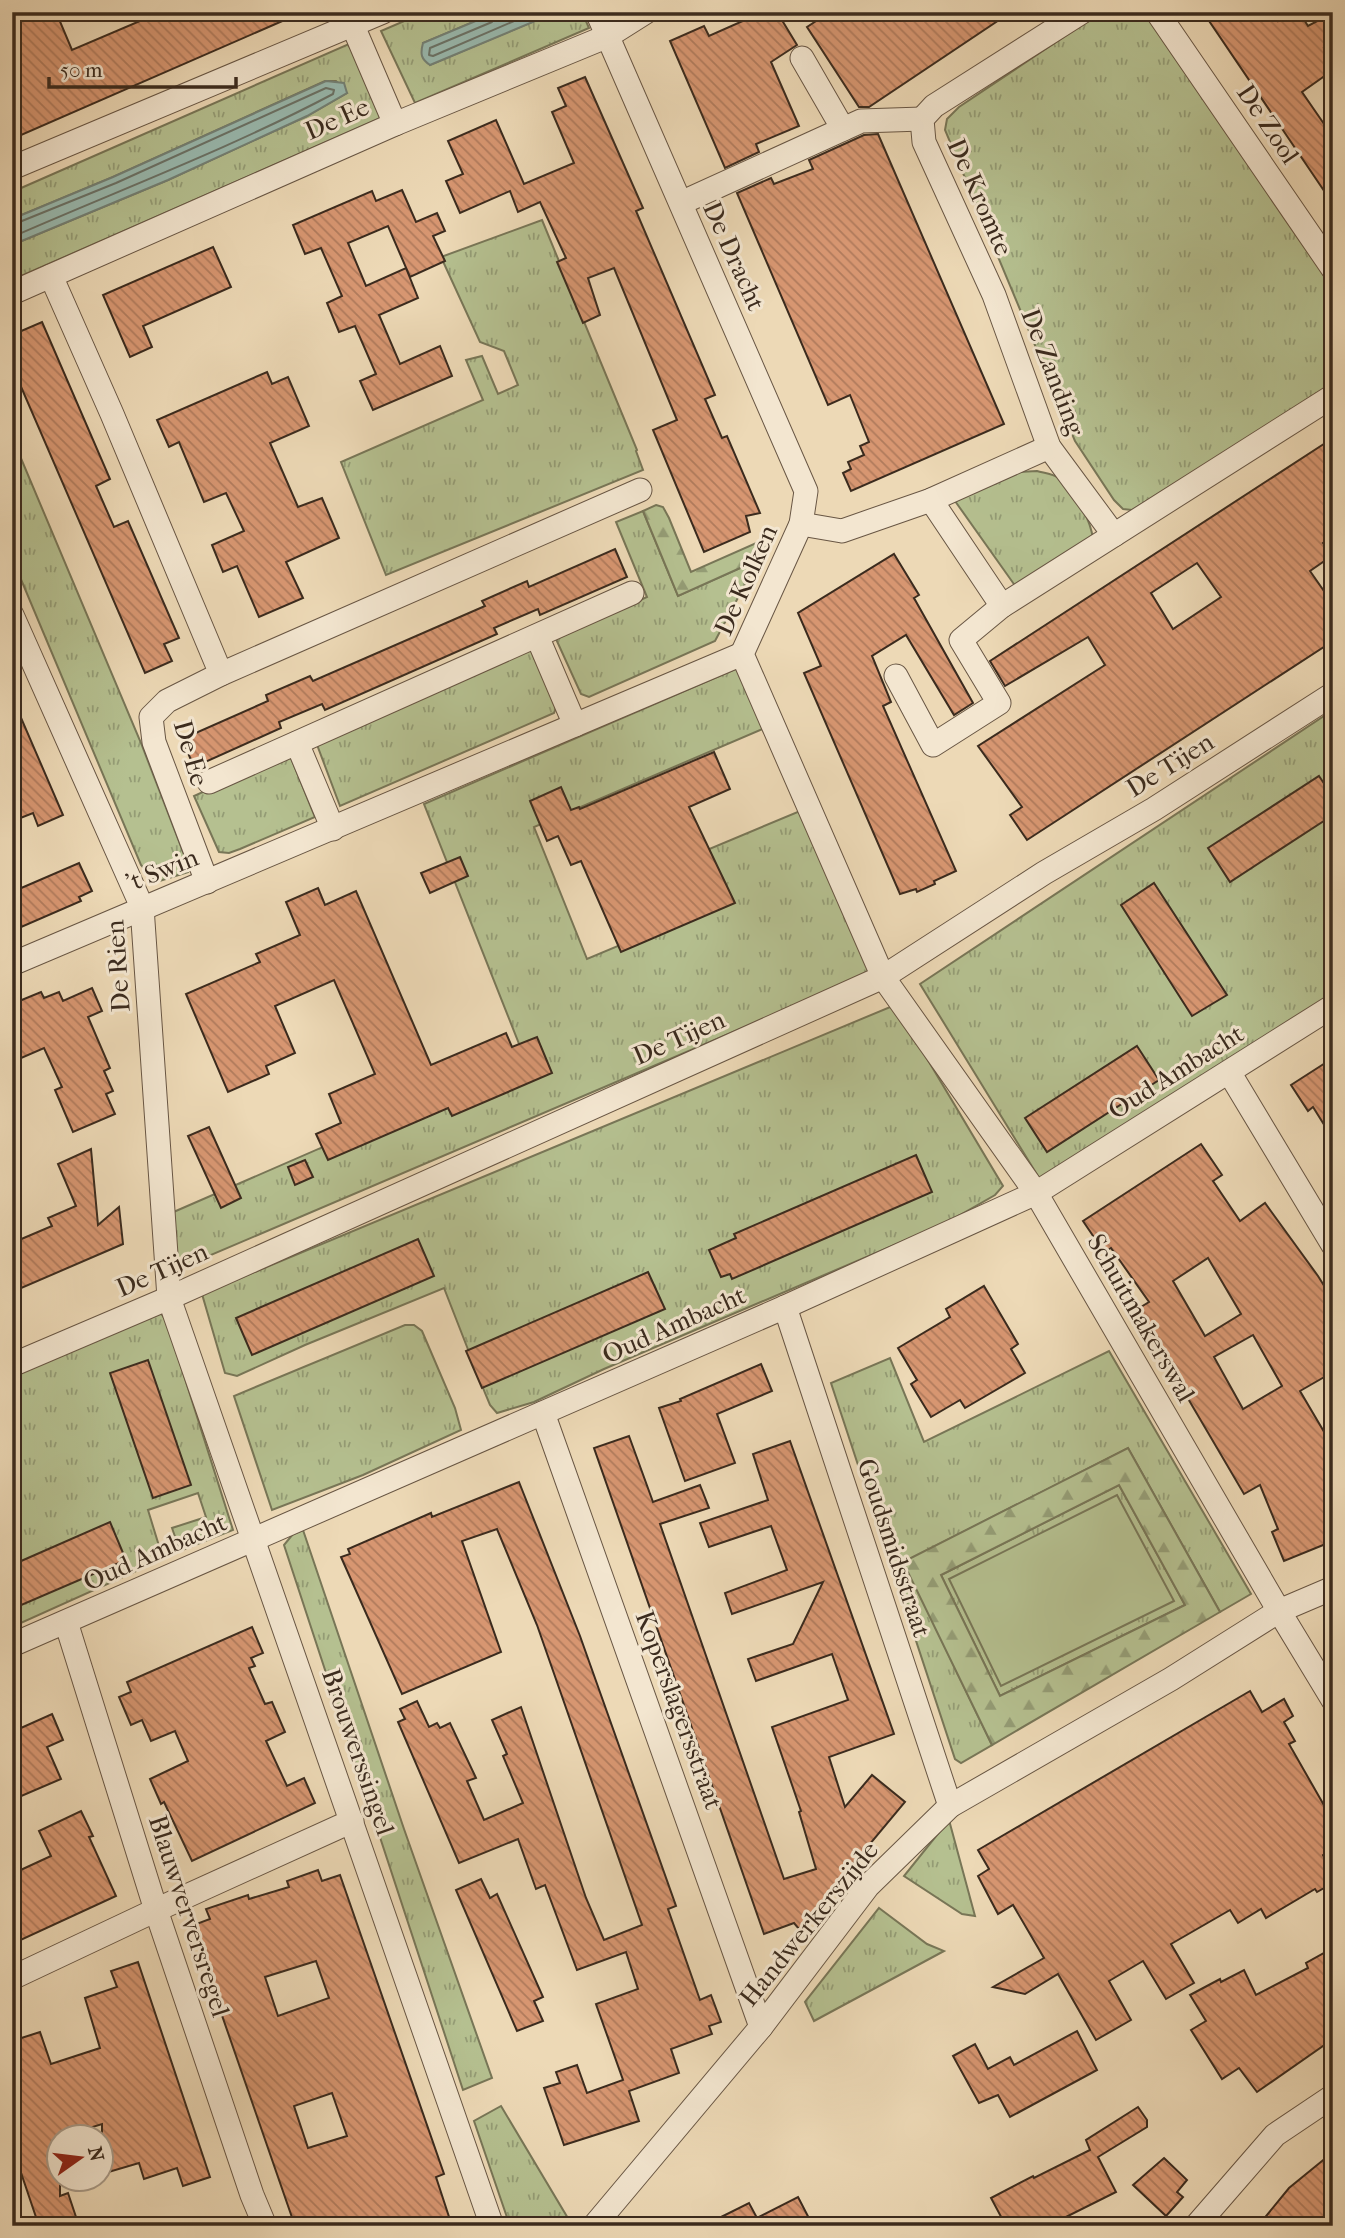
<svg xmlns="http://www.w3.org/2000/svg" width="1345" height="2238" font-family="'IM FELL French Canon',serif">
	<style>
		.grass { fill: url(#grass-tufts); stroke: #787657; stroke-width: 2 }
		.forest { fill: url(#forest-firs); stroke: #787657; stroke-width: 2; fill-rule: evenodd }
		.pitch { fill: #b5c090; stroke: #787657; stroke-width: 2 }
		.water { fill: #99bab0; stroke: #738176; stroke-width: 2 }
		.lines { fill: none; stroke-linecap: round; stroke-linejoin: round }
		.shore { stroke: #6a7267; stroke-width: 2 }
		.building { fill: url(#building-back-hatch); stroke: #3b2b1e; stroke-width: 2; fill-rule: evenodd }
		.minor-casing { stroke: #685644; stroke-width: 25 }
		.minor { stroke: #f3e6d0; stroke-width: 23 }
		.labels { text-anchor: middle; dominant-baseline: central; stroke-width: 6; stroke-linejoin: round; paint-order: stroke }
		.street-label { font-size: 26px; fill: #3b2b1e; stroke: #f3e6d0 }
	</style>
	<defs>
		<pattern id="grass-tufts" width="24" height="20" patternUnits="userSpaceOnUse" patternTransform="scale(1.75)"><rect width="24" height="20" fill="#b5c090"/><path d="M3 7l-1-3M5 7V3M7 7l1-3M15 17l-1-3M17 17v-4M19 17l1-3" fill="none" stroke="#949c75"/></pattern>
		<pattern id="forest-firs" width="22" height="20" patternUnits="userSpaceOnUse" patternTransform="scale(1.75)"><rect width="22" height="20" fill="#b5c090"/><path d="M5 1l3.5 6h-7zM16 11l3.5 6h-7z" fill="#949c75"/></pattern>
		<pattern id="building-back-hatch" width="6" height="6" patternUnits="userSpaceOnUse" patternTransform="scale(1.75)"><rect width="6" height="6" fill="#d79671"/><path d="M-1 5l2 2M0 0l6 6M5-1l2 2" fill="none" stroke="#b07b5c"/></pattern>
	</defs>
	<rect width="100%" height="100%" fill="#edd9b6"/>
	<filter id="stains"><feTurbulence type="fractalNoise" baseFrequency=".00286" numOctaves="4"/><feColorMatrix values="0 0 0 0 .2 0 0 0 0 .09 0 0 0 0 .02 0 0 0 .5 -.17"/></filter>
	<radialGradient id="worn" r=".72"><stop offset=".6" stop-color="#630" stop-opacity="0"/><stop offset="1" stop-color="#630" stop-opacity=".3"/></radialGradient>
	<g class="grass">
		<polygon points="425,12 497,12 423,43 430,65 539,19 542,12 582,12 589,28 415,103 381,31"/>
		<polygon points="1101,12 1147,12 1333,288 1333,385 1132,510 1123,509 1114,500 1075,441 945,130 947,119 959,107"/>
		<polygon points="358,40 388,115 12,280 12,245 168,180 307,116 347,93 336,81 325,81 113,177 12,219 12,192"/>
		<polygon points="542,220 637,450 636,451 643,470 386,575 341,462 483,400 466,360 482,356 498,394 518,385 504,351 480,342 441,257"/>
		<polygon points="12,437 141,743 190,870 188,872 156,882 141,865 12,558"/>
		<path d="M1037 471C1044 473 1053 474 1059 478 1074 486 1091 522 1093 539L1016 587 955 501 1019 472Z"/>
		<polygon points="643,511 678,596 758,560 715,641 589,697 581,694 556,639 647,597 616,522"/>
		<polygon points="537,647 557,705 554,713 340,806 316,742"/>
		<polygon points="740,667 767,727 534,827 587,959 704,910 683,860 800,811 874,972 171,1272 169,1214 525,1059 424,804"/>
		<polygon points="1333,710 1333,996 1041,1181 920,984"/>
		<polygon points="289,753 315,817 240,849 229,853 219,852 194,796"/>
		<polygon points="895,1005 1003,1186 995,1195 946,1223 604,1369 534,1402 497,1413 490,1405 485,1393 444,1288 305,1345 237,1376 225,1373 202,1294"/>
		<polygon points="160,1312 167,1322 233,1530 180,1551 172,1528 206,1517 198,1493 148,1510 163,1559 12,1627 12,1375"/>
		<polygon points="405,1325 414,1325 422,1331 455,1408 461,1430 363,1475 272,1510 234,1396"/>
		<polygon points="1109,1351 1251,1594 1220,1612 1128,1448 904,1562 992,1745 961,1763 955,1759 831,1383 890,1358 924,1442"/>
		<polygon points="1119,1485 1185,1605 1000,1696 941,1575"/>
		<polygon points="303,1530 404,1829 492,2078 463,2090 284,1545 293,1534"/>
		<polygon points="949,1820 975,1916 962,1914 904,1876"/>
		<polygon points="879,1908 927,1944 944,1951 814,2021 805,2002"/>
		<polygon points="501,2106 569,2220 564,2226 510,2226 474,2121"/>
	</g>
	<g class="forest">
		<polygon points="656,505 663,507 669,518 691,572 772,536 758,560 678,596 643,511"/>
		<path d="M1128 1448 1220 1612 992 1745 903 1562ZM1119 1485 1185 1605 1000 1696 941 1575Z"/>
	</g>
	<polygon class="pitch" points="1117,1495 1174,1601 1001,1686 949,1579"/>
	<g class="water">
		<path d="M497 12H542L540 19 430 65C421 59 420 54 423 43Z"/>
		<polygon points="326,81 344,83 347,93 307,116 168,180 12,245 12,219 113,177"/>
	</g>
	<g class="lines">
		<g class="shore">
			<polyline points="496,12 492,22 430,48 429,55 433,56 535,12"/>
			<path d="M12 225 116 183 326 88 334 90 333 94C229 149 119 190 12 237"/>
		</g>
	</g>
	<g class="building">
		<polygon points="12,12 56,12 72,50 161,12 303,12 12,139"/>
		<polygon points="763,12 777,12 797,45 771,62 799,126 756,144 759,152 725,168 670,41 704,26 709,36"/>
		<polygon points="830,12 1011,12 869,107 859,107 807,27"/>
		<polygon points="1203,12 1272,12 1278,21 1291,12 1299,12 1308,26 1323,18 1333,33 1333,42 1324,48 1333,61 1333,70 1302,92 1333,137 1333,204"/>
		<polygon points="585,77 643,208 636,211 715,395 705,399 722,438 727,436 760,513 746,516 750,532 704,552 653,430 677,420 614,268 588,278 600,315 583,323 557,262 566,258 540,202 518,212 510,191 460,213 446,181 463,174 448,141 496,120 524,184 574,163 552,112 566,106 558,88"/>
		<polygon points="878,134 1004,424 851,491 843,473 851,469 848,462 864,455 860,446 869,442 850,395 828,405 737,193 771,178 774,184 813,169 809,160 864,135"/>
		<polygon points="402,190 416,222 437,213 445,231 433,236 445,261 410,277 388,226 348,243 366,286 406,268 418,298 379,315 400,364 440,346 452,376 373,410 360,381 376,374 355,326 339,332 327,303 342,296 321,248 305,254 293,225 372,191 376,201"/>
		<polygon points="213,247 231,287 143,326 152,347 130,357 103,295"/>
		<polygon points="42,322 110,479 96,486 114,527 128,521 179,638 164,644 172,661 145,673 12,366 12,335"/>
		<polygon points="267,372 272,384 288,377 309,426 270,443 298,507 322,498 339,538 286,562 303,598 259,617 237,566 223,572 212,545 244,531 226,493 204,502 179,442 169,447 157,420"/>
		<path d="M1333 438V536L1323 543 1333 555 1310 571 1333 604V641L1027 840 1010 815 1022 807 978 746 1105 665 1088 637 1005 686 990 661ZM1197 563 1221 597 1173 629 1151 593Z"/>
		<polygon points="615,549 627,577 540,615 538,609 494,628 497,634 325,710 322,704 279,722 281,728 194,767 182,739 268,701 266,695 310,676 313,681 485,606 482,601 527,581 529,587"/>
		<polygon points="894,554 919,595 914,598 973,703 954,715 906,635 872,656 891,702 883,706 956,871 934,881 935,884 917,892 916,889 900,894 804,673 821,666 798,613"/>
		<polygon points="12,697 63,815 38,826 33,813 18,819 12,807"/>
		<polygon points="714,752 730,789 689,807 735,903 621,952 581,861 571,865 558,836 547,841 530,801 561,787 571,810 579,807 580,809"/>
		<polygon points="1319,776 1333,797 1333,815 1230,882 1208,848"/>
		<polygon points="460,857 468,876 430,893 421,873"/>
		<polygon points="79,863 92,891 79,897 81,901 12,931 12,892"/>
		<polygon points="1154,883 1227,995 1192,1016 1121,905"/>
		<polygon points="318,888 325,905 356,891 431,1065 506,1033 512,1047 537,1037 552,1073 452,1116 448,1108 328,1160 316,1134 341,1123 329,1094 375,1074 334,980 275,1006 295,1053 266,1066 269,1074 228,1092 186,994 260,962 256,954 300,935 286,902"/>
		<polygon points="92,988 102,1011 88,1017 110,1068 104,1071 113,1091 106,1094 115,1114 73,1132 55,1090 62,1087 44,1048 12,1062 12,1004 41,992 44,998 59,992 63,1001"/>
		<polygon points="1137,1046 1159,1080 1047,1152 1025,1118"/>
		<polygon points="1333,1058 1333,1139 1313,1107 1308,1111 1291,1085"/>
		<polygon points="209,1127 241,1198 221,1208 188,1136"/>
		<path d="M1201 1144 1222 1175 1213 1181 1240 1221 1265 1203 1318 1276 1333 1300V1372L1300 1391 1333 1447V1541L1284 1561 1272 1532 1278 1529 1260 1485 1244 1494 1136 1310 1149 1302 1111 1248 1104 1252 1083 1221ZM1208 1258 1241 1314 1205 1336 1173 1281ZM1253 1335 1282 1386 1243 1409 1214 1357Z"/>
		<polygon points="91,1149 98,1225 119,1207 123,1244 12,1292 12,1243 52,1226 48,1218 76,1206 58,1164"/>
		<polygon points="916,1155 932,1192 732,1279 730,1274 721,1277 709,1250 736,1238 734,1234"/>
		<polygon points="305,1160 313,1177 295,1185 288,1167"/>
		<polygon points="418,1239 434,1276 252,1355 236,1318"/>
		<polygon points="648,1272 665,1309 482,1388 466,1351"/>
		<polygon points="984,1286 1018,1344 1011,1349 1025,1373 965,1408 960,1400 931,1417 911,1384 917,1380 898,1348 950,1317 946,1309"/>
		<polygon points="148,1360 191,1485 153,1498 110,1373"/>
		<polygon points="761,1364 772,1391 717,1414 735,1463 685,1481 659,1408 681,1401 680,1399"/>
		<polygon points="629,1436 653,1502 700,1485 709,1508 660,1524 784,1879 816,1869 799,1812 801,1811 772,1727 848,1700 832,1654 756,1681 748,1659 793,1644 823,1582 732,1614 725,1593 787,1570 771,1526 709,1547 700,1523 768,1500 753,1454 790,1441 894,1734 829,1757 845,1807 872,1775 905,1802 799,1929 794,1923 764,1934 594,1448"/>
		<polygon points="519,1482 580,1636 676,1906 668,1909 700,2000 711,1995 721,2022 709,2026 712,2034 671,2049 679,2073 629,2091 639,2121 564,2145 544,2088 560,2083 556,2072 577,2065 587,2093 623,2080 596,2004 638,1989 626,1952 577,1970 545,1885 536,1889 518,1839 459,1863 398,1722 405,1719 400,1709 417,1701 429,1727 437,1723 440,1728 450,1723 476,1778 467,1781 484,1820 523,1803 503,1756 507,1754 492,1720 521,1707 586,1898 604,1940 642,1925 537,1625 497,1529 462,1541 501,1652 402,1694 341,1557 350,1554 348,1549 431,1513 432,1517"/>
		<polygon points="110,1522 126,1560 12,1609 12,1565"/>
		<polygon points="252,1627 263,1653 251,1658 255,1666 249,1668 265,1704 272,1702 285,1732 266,1741 287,1786 304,1778 315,1803 192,1861 164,1802 161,1804 150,1779 188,1761 175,1731 151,1741 142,1720 131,1725 119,1697 131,1692 127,1682"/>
		<polygon points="1250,1691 1262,1712 1284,1699 1293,1716 1284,1722 1295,1741 1289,1744 1333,1821 1333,1849 1323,1855 1333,1873 1333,1883 1317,1892 1315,1889 1266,1918 1261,1909 1238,1923 1230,1910 1171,1944 1194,1983 1166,1999 1143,1961 1109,1981 1131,2020 1096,2040 1058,1974 1025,1994 993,1987 1044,1958 1013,1905 998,1914 978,1876 989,1869 978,1850"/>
		<polygon points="52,1714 63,1740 47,1747 61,1779 12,1800 12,1732"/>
		<polygon points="81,1811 93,1836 89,1837 116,1896 12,1944 12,1874 51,1856 39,1831"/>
		<path d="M318 1870 322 1881 340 1875 444 2174 436 2177 452 2226H295L191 1926 210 1919 206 1909 248 1895 249 1899 289 1887 287 1881ZM316 1961 329 1998 278 2016 265 1977ZM332 2093 347 2136 308 2148 294 2106Z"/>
		<polygon points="481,1879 490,1898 497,1894 543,1997 534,2001 543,2021 517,2031 456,1890"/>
		<polygon points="1333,1948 1333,2039 1257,2092 1239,2068 1222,2079 1191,2030 1206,2021 1190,1995 1220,1979 1221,1982 1244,1970 1256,1995 1308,1968 1306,1963"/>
		<polygon points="138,1962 210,2177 183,2186 177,2168 144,2179 139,2163 102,2174 102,2124 60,2137 60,2196 68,2193 79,2226 39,2226 12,2146 12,2041 40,2032 51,2064 100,2048 85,1998 117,1987 111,1971"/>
		<polygon points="1077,2031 1097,2070 1010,2117 998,2095 979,2103 953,2056 975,2044 988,2069 1010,2057 1014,2065"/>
		<polygon points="1138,2107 1147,2120 1147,2127 1098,2157 1116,2192 1048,2226 1006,2226 991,2198 1033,2176 1034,2178 1090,2150 1086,2140"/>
		<polygon points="1333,2152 1333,2210 1315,2226 1258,2226 1289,2188"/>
		<polygon points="1164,2158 1187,2180 1177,2192 1183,2197 1166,2216 1133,2185"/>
		<polygon points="798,2197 813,2226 703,2226 749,2203 757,2218"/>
	</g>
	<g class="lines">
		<g class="minor-casing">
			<g id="minor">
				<polyline points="347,12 395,124"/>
				<polyline points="597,12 806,491 801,524"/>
				<polyline points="1082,12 934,106 922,119 924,142 994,295 1049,447 1114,535"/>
				<polyline points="1157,12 1333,269"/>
				<polyline points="802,58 843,129"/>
				<polyline points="12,168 383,12"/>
				<polyline points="681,203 861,121 922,119"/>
				<polyline points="51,276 112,414 221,674"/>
				<polyline points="12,293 395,124 608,36 646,12"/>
				<polyline points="1049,447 931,500 842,531 801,524 742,654 883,977 1036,1193 1279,1611 1333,1700"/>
				<polyline points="931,500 1002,606 1333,396"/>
				<polyline points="12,615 142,907 169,1298 492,2226"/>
				<polyline points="537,636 575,725"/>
				<polyline points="896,676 933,745 999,703 961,640 1002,606"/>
				<polyline points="297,743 333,829"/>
				<polyline points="209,782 632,593"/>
				<polyline points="207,882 154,742 151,717 167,701 221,674 640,490"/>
				<polyline points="12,964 742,654"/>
				<polyline points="1229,1072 1333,1245"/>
				<polyline points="785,1307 950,1806"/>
				<polyline points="12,1365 169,1298 883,977 1044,873 1154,809 1333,694"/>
				<polyline points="543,1413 761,2027"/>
				<polyline points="66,1622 156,1910 252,2195 265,2226"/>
				<polyline points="12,1645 785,1307 1036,1193 1333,1006"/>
				<polyline points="12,1978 156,1910 352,1821"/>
				<polyline points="594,2226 761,2027 868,1886 950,1806 1171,1679 1279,1611 1333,1588"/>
				<polyline points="1196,2226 1275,2135 1333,2096"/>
			</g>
		</g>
		<use href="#minor" class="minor"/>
	</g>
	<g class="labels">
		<g class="street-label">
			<text transform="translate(337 119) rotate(-24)">De Ee</text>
			<text transform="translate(1268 124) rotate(56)">De Zool</text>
			<text transform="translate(980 197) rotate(66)">De Kromte</text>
			<text transform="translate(734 256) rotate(66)">De Dracht</text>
			<text transform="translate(1053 372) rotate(69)">De Zanding</text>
			<text transform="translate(746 580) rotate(-66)">De Kolken</text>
			<text transform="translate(191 753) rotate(74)">De Ee</text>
			<text transform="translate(1170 765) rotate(-32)">De Tijen</text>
			<text transform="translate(162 870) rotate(-22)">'t Swin</text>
			<text transform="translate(118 966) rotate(-94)">De Rien</text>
			<text transform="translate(679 1038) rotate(-24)">De Tijen</text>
			<text transform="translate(1176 1072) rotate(-32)">Oud Ambacht</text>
			<text transform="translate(162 1270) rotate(-24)">De Tijen</text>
			<text transform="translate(1141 1318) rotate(60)">Schuitmakerswal</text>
			<text transform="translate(674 1325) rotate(-24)">Oud Ambacht</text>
			<text transform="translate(894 1548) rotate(72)">Goudsmidsstraat</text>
			<text transform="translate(155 1552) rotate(-24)">Oud Ambacht</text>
			<text transform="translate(679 1710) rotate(70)">Koperslagersstraat</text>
			<text transform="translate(358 1752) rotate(71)">Brouwerssingel</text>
			<text transform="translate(189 1916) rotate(72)">Blauwverversregel</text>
			<text transform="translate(809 1924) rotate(-51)">Handwerkerszijde</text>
		</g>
	</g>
	<rect width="1345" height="2238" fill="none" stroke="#edd9b6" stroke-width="42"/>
	<rect x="14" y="14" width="1317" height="2210" fill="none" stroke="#3b2b1e" stroke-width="3.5"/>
	<rect x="21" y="21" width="1303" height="2196" fill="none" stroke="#3b2b1e" stroke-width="2"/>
	<g transform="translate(80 2158) rotate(76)"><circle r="33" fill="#f3e6d0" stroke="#a99b89" stroke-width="2"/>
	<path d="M0-5L12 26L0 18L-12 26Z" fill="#8f2418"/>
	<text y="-10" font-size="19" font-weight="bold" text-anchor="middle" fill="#3b2b1e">N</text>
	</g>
	<path d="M49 77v10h187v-10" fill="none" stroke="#3b2b1e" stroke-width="3.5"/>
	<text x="60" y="77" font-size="21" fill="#3b2b1e" stroke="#f3e6d0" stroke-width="5" paint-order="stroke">50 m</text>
	<rect width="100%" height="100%" filter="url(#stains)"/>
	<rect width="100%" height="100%" fill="url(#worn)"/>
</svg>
